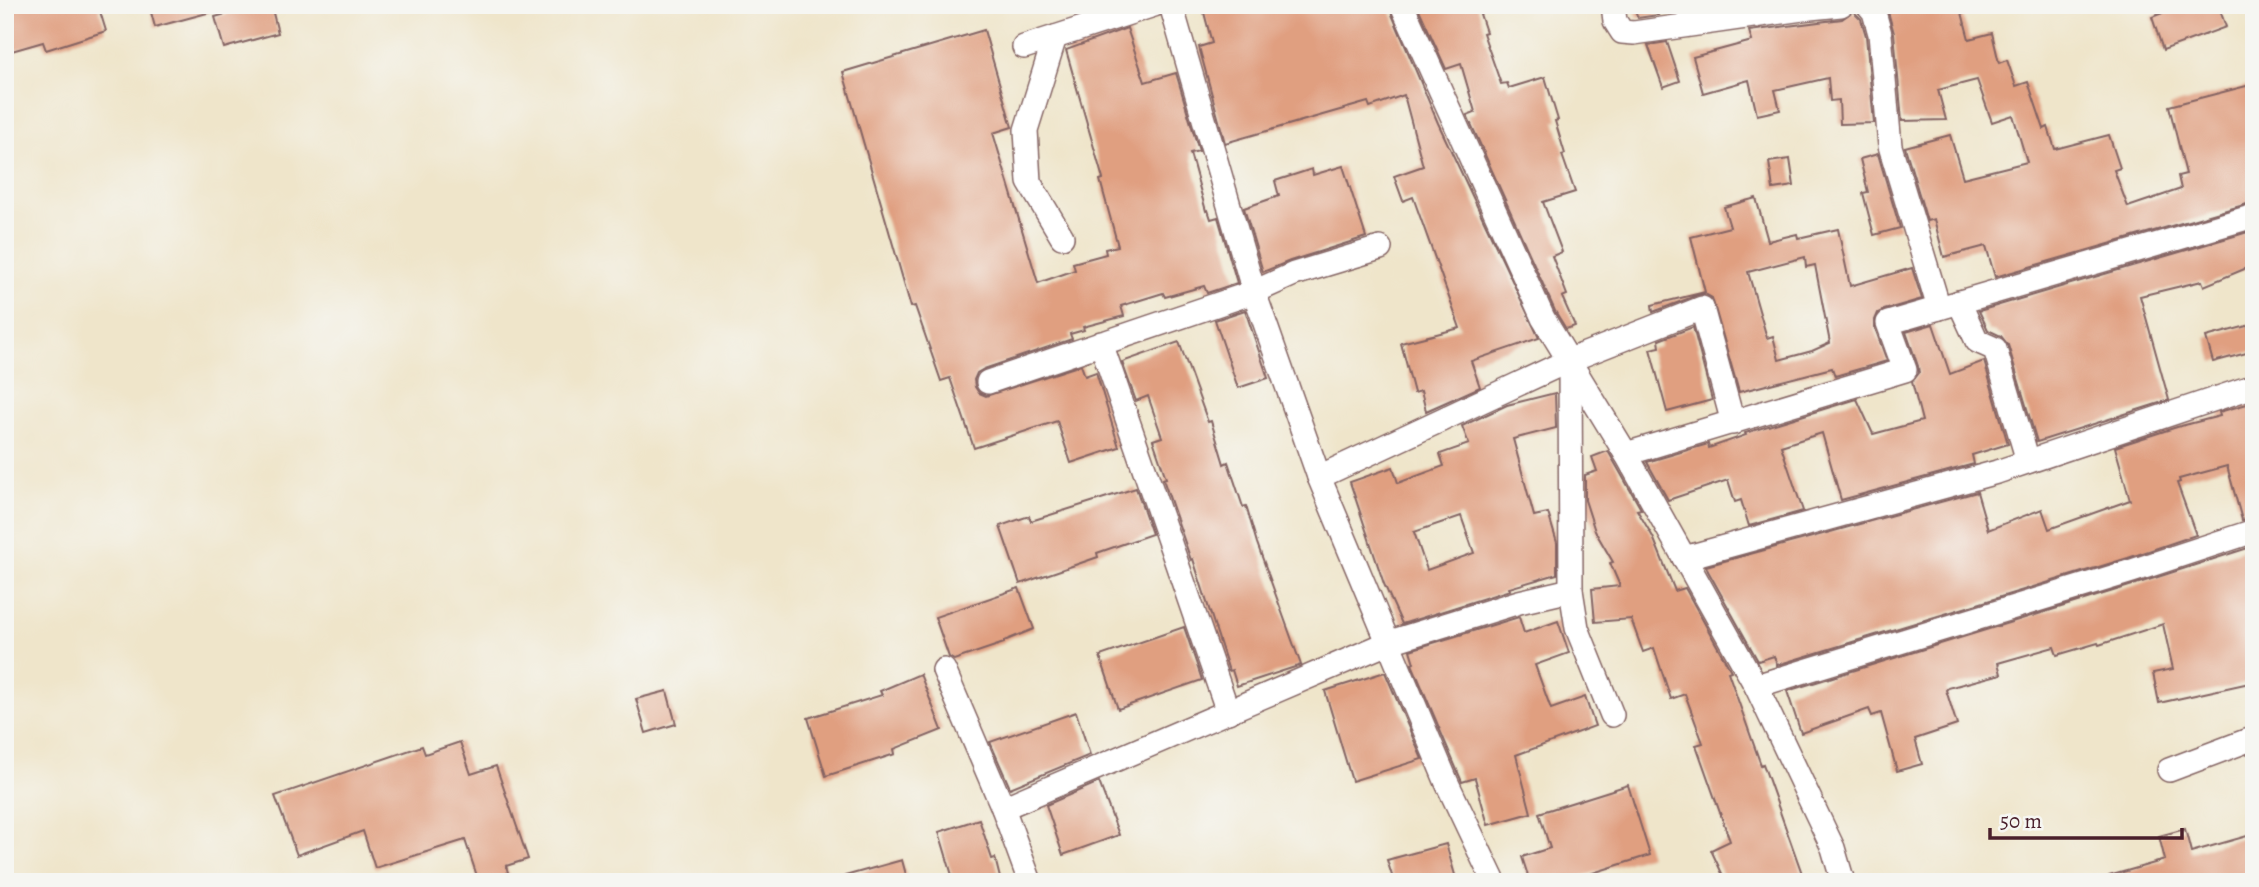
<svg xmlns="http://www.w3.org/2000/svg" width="2259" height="887" font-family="Alegreya,serif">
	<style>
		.building { fill: #e09f80; fill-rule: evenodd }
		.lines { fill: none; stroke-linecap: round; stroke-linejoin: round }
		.minor-casing { stroke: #846463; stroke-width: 26 }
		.minor { stroke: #fff; stroke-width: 23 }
	</style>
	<rect width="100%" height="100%" fill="#f6f6f2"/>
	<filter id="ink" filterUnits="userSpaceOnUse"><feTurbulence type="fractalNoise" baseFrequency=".0143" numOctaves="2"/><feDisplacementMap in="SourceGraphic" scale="14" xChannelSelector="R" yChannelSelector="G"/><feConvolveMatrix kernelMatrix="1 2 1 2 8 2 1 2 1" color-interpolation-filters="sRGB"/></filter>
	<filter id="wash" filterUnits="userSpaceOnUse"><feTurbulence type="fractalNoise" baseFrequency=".00686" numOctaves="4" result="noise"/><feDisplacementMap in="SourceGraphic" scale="28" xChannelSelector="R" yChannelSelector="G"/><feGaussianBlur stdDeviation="1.57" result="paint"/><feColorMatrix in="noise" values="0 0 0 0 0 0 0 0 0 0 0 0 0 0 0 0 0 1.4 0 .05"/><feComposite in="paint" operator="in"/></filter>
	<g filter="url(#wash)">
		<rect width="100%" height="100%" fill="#efe5ca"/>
		<g id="blocks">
			<g class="building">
				<polygon points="5,5 98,5 106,31 46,50 43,42 5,53"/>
				<polygon points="149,5 210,5 211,12 155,27"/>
				<polygon points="257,5 271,5 278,33 224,48 215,17"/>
				<polygon points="1202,5 1388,5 1438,123 1539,338 1471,361 1480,387 1426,411 1421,391 1414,393 1401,343 1460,328 1413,197 1403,201 1394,176 1423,166 1404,95 1370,107 1368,102 1225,143 1199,47 1212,43"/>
				<polygon points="1417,5 1477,5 1486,32 1483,33 1501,84 1507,83 1509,88 1545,77 1558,120 1555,121 1565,154 1562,155 1575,192 1543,202 1562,252 1552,256 1567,295 1562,297 1575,326 1566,329 1555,311 1467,115 1475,112 1461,64 1446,69"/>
				<polygon points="1633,5 1654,5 1658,15 1638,18"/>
				<polygon points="1886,5 1960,5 1969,39 1992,33 1999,63 2007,60 2016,86 2028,82 2044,129 2048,127 2055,149 2109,135 2120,168 2114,170 2128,207 2181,189 2178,176 2186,174 2169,106 2254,84 2254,202 1995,277 1986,246 1944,257 1934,219 1927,221 1905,147 1950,135 1963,178 2027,162 2013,115 1992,122 1977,80 1938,90 1946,120 1902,121 1894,33"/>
				<polygon points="2183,5 2218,5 2226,27 2163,50 2152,17"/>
				<polygon points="1853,11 1861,19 1866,36 1874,123 1840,124 1839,100 1830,101 1828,78 1775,90 1780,110 1757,115 1749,80 1703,93 1693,57 1752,41 1749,31 1842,19"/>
				<polygon points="1127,28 1145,82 1176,73 1199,151 1190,153 1206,211 1208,210 1211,219 1218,217 1237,283 1207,293 1204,286 1165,297 1163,293 1121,306 1124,316 1083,327 1084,330 1070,334 1072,339 984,369 977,373 974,380 975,387 979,393 986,396 1081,365 1085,376 1096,372 1119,447 1071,463 1057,421 974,448 950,378 941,381 915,306 911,307 843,72 984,30 1012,127 993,133 1038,283 1075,270 1073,263 1106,254 1105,249 1118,246 1100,180 1103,179 1066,50"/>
				<polygon points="1667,42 1680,81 1663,87 1648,45"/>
				<polygon points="1878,154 1900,228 1874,235 1863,193 1868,192 1860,159"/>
				<polygon points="1790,159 1794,186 1773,189 1769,162"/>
				<polygon points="1343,166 1366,237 1290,261 1263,272 1244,208 1279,196 1275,181 1312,169 1313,175"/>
				<path d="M1756 198 1768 241 1797 234 1798 238 1838 229 1850 286 1912 268 1922 299 1884 310 1878 313 1875 320V328L1887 361 1835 376 1832 368 1739 392 1712 298 1705 294 1698 295 1653 312 1652 305 1705 292 1691 237 1730 227 1724 207ZM1805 257 1806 267 1815 265 1830 343 1812 351 1779 360 1773 336 1767 338 1748 272Z"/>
				<polygon points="2248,232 2254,246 2254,265 2204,286 2202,281 2140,296 2169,400 2037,442 2008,345 2001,336 1988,330 1979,311"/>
				<polygon points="1245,310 1268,378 1238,388 1215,320"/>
				<polygon points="1933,324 1950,374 1984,361 2008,444 1972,455 1974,464 1841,500 1822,433 1781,446 1803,511 1749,526 1741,500 1735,502 1728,480 1668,500 1647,462 1708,444 1709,448 1746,435 1745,433 1857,399 1873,434 1922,421 1912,382 1919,373 1918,366 1906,332"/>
				<polygon points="2254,324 2254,351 2213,362 2206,337"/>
				<polygon points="1693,327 1712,400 1667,412 1650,349 1660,347 1659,340"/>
				<polygon points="1179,342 1208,422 1211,421 1224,464 1228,462 1243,507 1246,506 1257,543 1301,665 1237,686 1232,670 1229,671 1193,559 1191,560 1163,479 1166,478 1153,440 1162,437 1148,396 1136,401 1122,362"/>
				<path d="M1555 393 1556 428 1513 439 1534 516 1548 513 1557 543V574L1509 588 1510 590 1402 624 1384 584 1350 482 1393 467 1398 483 1444 466 1440 454 1469 444 1462 426 1507 405ZM1461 516 1474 553 1427 570 1414 532Z"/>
				<polygon points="2254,402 2254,517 2242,520 2227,466 2179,479 2180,482 2177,483 2196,535 2128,558 1777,665 1774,656 1758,661 1708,571 1706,566 1977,492 1988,530 2042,509 2049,529 2130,500 2115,447 2177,427 2220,416 2219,412"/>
				<polygon points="1608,451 1641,509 1637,510 1653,537 1675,591 1685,588 1731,671 1728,672 1761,765 1763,764 1805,882 1726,882 1711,850 1730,841 1696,745 1703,743 1685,694 1671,699 1654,648 1643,652 1631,619 1595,622 1592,589 1620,586 1610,563 1613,562 1595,531 1585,500 1585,475 1597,471 1592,457"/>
				<polygon points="1136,488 1152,534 1097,553 1098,557 1020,584 1000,526 1029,516 1031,521"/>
				<polygon points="2254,546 2254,682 2159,703 2153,673 2173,669 2163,624 2099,645 2098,643 2057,655 2054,647 1998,663 2001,674 1948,688 1946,690 1957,725 1915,739 1922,764 1897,771 1881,713 1872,716 1869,709 1801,733 1787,691 2136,584"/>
				<polygon points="1019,588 1034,629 1004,641 1004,643 954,660 949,657 935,617"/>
				<polygon points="1519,617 1524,633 1558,621 1569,653 1535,665 1551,709 1585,697 1595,726 1516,755 1531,813 1488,825 1475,778 1462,782 1412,664 1414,663 1410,650"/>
				<polygon points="1184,627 1202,680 1118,709 1100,656"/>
				<polygon points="1385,672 1422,759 1352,781 1325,691"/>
				<polygon points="920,674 942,730 894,749 895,754 826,776 808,718 882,695 880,691"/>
				<polygon points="667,691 676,724 646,733 636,699"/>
				<polygon points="1076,712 1090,755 1010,788 990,742"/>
				<polygon points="460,742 471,774 496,766 528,859 506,866 511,882 479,882 465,840 375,868 363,831 297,855 275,796 422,746 425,754"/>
				<polygon points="1099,782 1119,835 1063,855 1046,805"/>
				<polygon points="1628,785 1650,855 1564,882 1530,882 1522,857 1550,848 1539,813"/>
				<polygon points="979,819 992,859 995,858 1001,882 954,882 939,832"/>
				<polygon points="2185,829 2191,852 2254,834 2254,874 2226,882 2110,882 2109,876 2165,860 2159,836"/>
				<polygon points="1446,844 1457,882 1394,882 1387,860"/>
				<polygon points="902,860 908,882 846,882 845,876"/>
			</g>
		</g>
	</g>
	<g filter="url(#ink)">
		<use href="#blocks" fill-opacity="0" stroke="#846463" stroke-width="2"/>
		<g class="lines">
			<g class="minor-casing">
				<g id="minor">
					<polyline points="1171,5 1254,292 1319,477 1447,783 1494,882"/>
					<polyline points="1402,5 1543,318 1626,454 1756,686 1833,848 1843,882"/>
					<polyline points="1613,5 1615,21 1622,32 1634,33 1810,8 1841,5"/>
					<polyline points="1868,5 1874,12 1880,34 1890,146 1939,308"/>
					<polyline points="1055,37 1026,130 1029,182 1062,237"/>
					<polyline points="1024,47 1154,5"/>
					<polyline points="1959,302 1977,341 1995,349 2028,461"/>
					<polyline points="1101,343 1228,712"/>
					<polyline points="988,382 1254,292 1294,274 1380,248"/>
					<polyline points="1626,454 1905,370 1888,323 2254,216"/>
					<polyline points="1319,477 1570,360"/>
					<polyline points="1684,558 1997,472 2254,386"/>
					<polyline points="944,670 1003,808"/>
					<polyline points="1756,686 2132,571 2254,531"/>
					<polyline points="1612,715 1577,628 1571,590 1570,360 1702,308 1733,423"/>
					<polyline points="2169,770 2254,738"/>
					<polyline points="1030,882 1003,808 1390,642 1519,602 1571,590"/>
				</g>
			</g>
			<use href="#minor" class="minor"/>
		</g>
	</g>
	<rect width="2259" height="887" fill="none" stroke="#f6f6f2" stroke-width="28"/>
	<path d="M1990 828v10h192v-10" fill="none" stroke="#4a1f2b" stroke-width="3.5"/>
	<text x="2000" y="828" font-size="21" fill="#4a1f2b" stroke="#f6f6f2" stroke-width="5" paint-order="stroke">50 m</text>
</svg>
